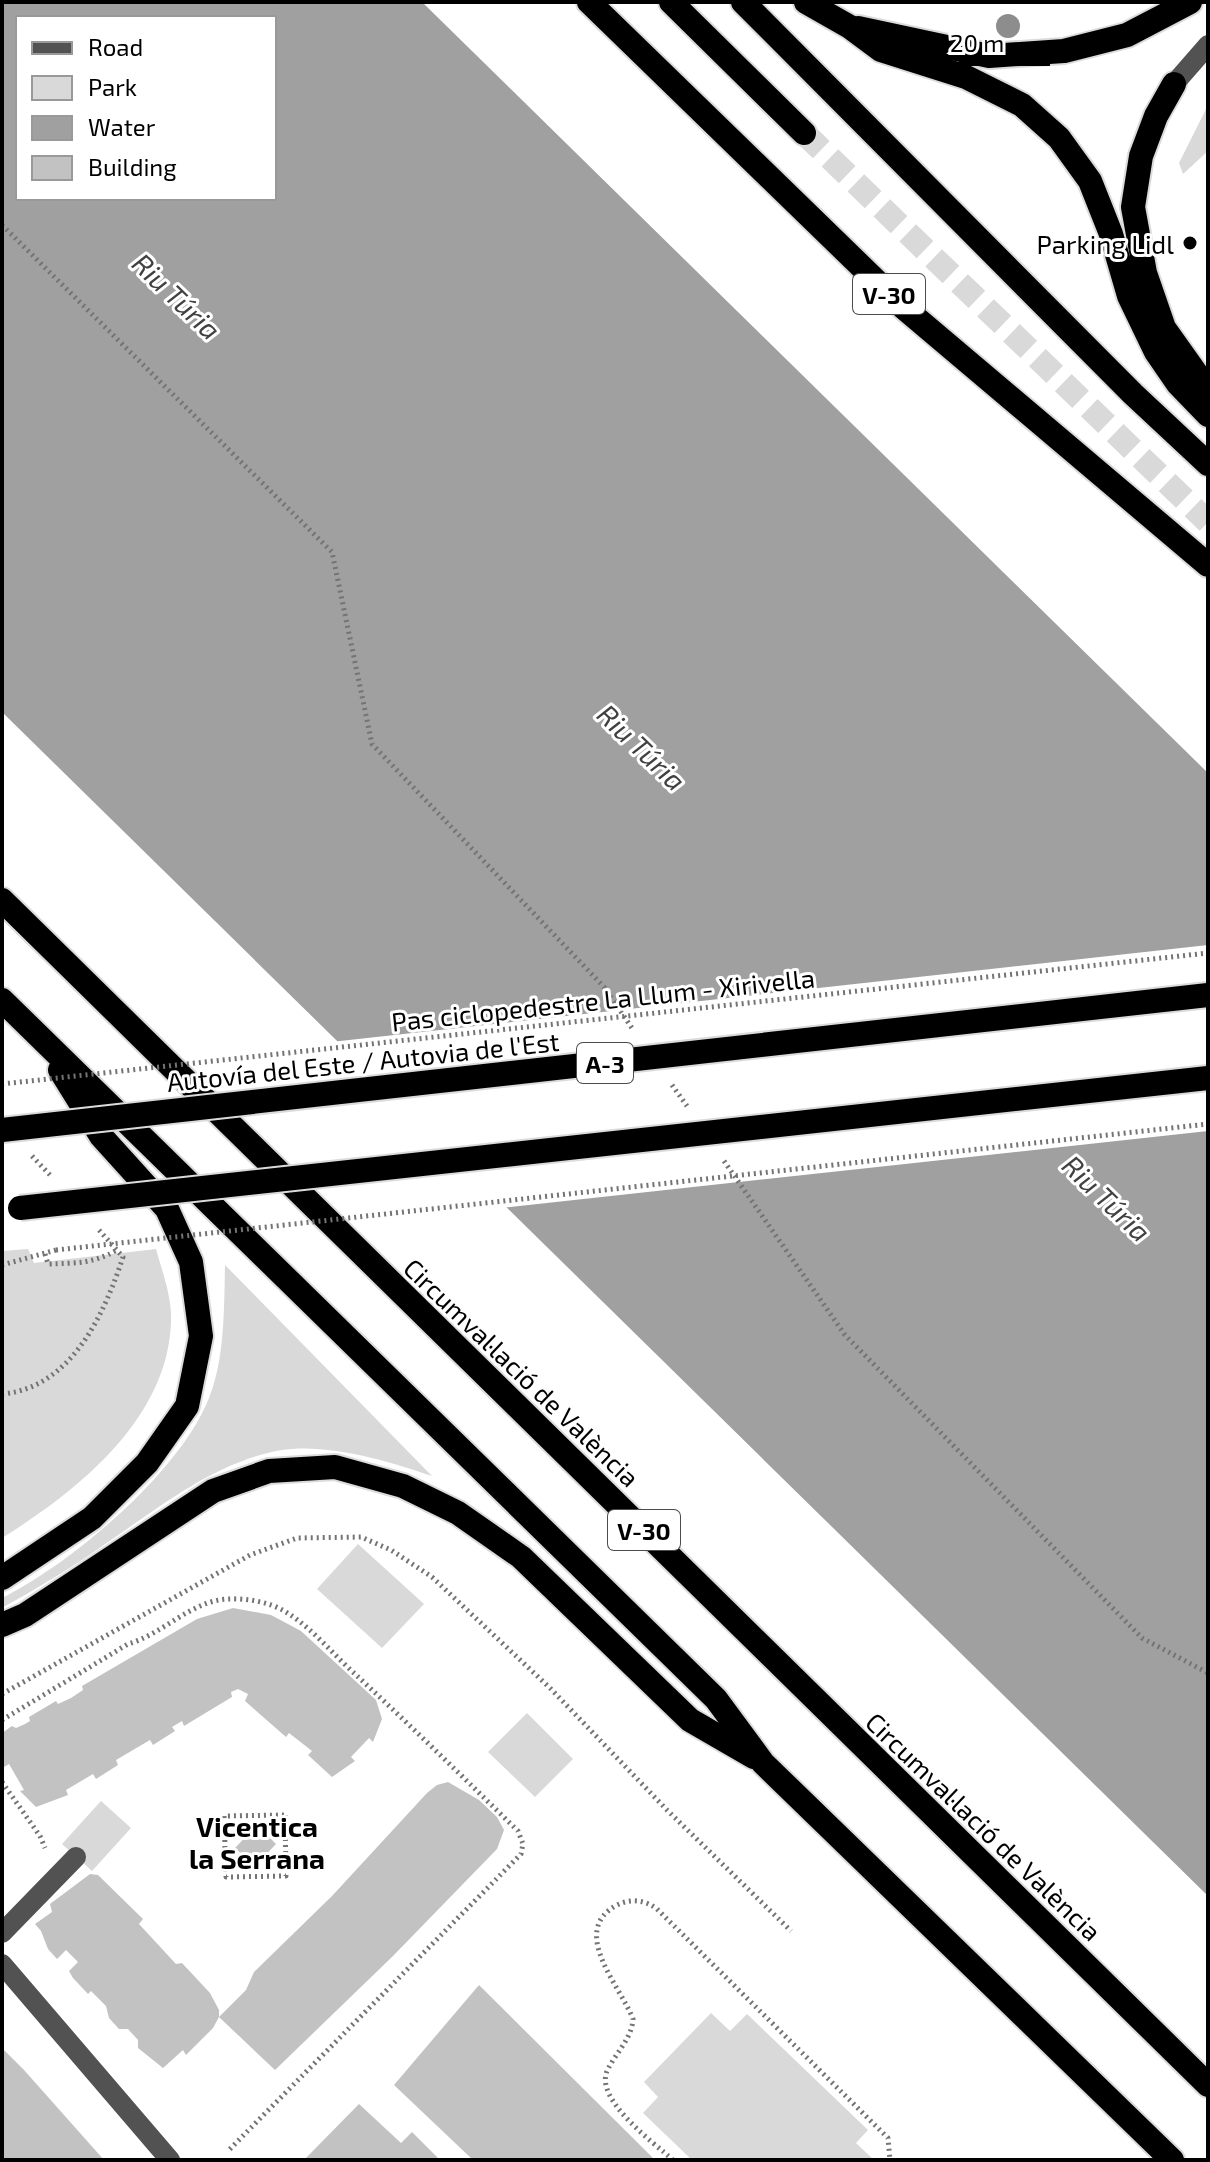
<svg xmlns="http://www.w3.org/2000/svg" width="1210" height="2162" font-family="'Exo 2',sans-serif">
	<style>
		.green { fill: #d9d9d9 }
		.water { fill: #a0a0a0; fill-rule: evenodd }
		.pier { fill: #fff }
		.building { fill: #c2c2c2 }
		.lines { fill: none; stroke-linecap: round; stroke-linejoin: round }
		.highway-tunnel { stroke: #d9d9d9; stroke-width: 24; stroke-dasharray: 24 12; stroke-linecap: butt }
		.highway-casing { stroke: #dbdbdb; stroke-width: 28 }
		.path { stroke: #747474; stroke-width: 5; stroke-dasharray: 2 4; stroke-linecap: butt }
		.minor { stroke: #525252; stroke-width: 20 }
		.highway { stroke: #000; stroke-width: 24 }
		.highway-bridge-casing { stroke: #dbdbdb; stroke-width: 28; stroke-linecap: butt }
		.path-bridge { stroke: #747474; stroke-width: 5; stroke-dasharray: 2 4; stroke-linecap: butt }
		.highway-bridge { stroke: #000; stroke-width: 24 }
		.tree { fill: #8d8d8d }
		.poi-dot { fill: #000; stroke: #fff; stroke-width: 3 }
		.labels { text-anchor: middle; dominant-baseline: central; stroke-width: 6; stroke-linejoin: round; paint-order: stroke }
		.shield { fill: #fff; stroke: #4c4c4c; stroke-width: 2 }
		.shield-label { font-size: 24px; font-weight: bold; fill: #000 }
		.poi-label { font-size: 26px; fill: #000; stroke: #fff; text-anchor: end }
		.street-label { font-size: 26px; fill: #000; stroke: #fff }
		.water-label { font-size: 28px; font-style: italic; fill: #414141; stroke: #fff }
		.neighbourhood-label { font-size: 28px; font-weight: bold; fill: #000; stroke: #fff }
	</style>
	<rect width="100%" height="100%" fill="#fff"/>
	<g class="green">
		<polygon points="1208,105 1208,151 1183,174 1179,163"/>
		<path d="M28 1249 34 1263 156 1249C162 1271 172 1297 171 1320 169 1418 79 1490 2 1538V1251Z"/>
		<path d="M225 1265 432 1476C389 1461 327 1443 282 1450 217 1461 164 1504 111 1540 76 1565 40 1587 2 1608V1598C72 1563 180 1472 209 1398 225 1358 224 1308 225 1265Z"/>
		<polygon points="358,1544 424,1604 382,1648 317,1589"/>
		<polygon points="527,1713 573,1759 535,1797 488,1752"/>
		<polygon points="101,1801 131,1828 92,1871 62,1844"/>
		<polygon points="711,2013 730,2031 747,2014 868,2130 856,2143 874,2160 692,2160 643,2113 658,2097 644,2082"/>
	</g>
	<path class="water" d="M2 2H422L1208 773V1896L2 712ZM18 18H274V198H18Z"/>
	<polygon class="pier" points="1208,945 1208,1131 501,1208 331,1042"/>
	<g class="building">
		<polygon points="233,1608 271,1615 301,1631 376,1700 382,1719 373,1742 369,1738 351,1757 355,1761 332,1777 308,1755 312,1751 289,1733 286,1737 245,1701 248,1694 238,1689 231,1692 232,1697 184,1726 182,1721 172,1727 175,1731 153,1745 150,1740 116,1760 118,1765 96,1779 93,1774 66,1790 68,1795 36,1807 20,1791 24,1790 9,1764 4,1767 2,1763 2,1733 12,1726 16,1728 25,1724 30,1721 29,1717 56,1701 58,1704 71,1698 83,1690 82,1686 197,1619"/>
		<polygon points="448,1782 479,1800 497,1817 504,1830 497,1849 393,1956 275,2070 219,2017 213,2028 186,2055 183,2050 163,2068 138,2048 138,2040 128,2029 119,2029 109,2018 106,2006 91,1991 88,1994 73,1978 69,1971 78,1962 66,1950 57,1959 48,1949 41,1931 35,1924 52,1912 50,1904 90,1874 98,1875 143,1919 139,1924 176,1964 182,1963 210,1993 219,2010 219,2017 246,1990 254,1972 332,1896 427,1793 437,1785"/>
		<polygon points="257,1825 276,1844 255,1866 235,1848"/>
		<polygon points="479,1985 655,2160 473,2160 394,2085"/>
		<polygon points="2,2048 24,2070 104,2160 2,2160"/>
		<polygon points="359,2104 401,2143 412,2132 440,2160 304,2160"/>
	</g>
	<g class="lines">
		<polyline class="highway-tunnel" points="804,133 1208,522"/>
		<g class="highway-casing">
			<g id="highway">
				<polyline points="589,2 903,307 1208,565"/>
				<polyline points="671,2 804,133"/>
				<polyline points="743,2 1133,394 1208,464"/>
				<polyline points="806,2 850,27 881,50 966,77 1022,105 1059,138 1090,181 1111,234 1129,296 1156,352 1178,384 1208,415"/>
				<polyline points="858,28 989,56 1064,51 1127,35 1190,2"/>
				<polyline points="1174,84 1156,116 1141,156 1133,207 1145,273 1164,328 1208,390"/>
				<polyline points="2,900 1208,2085"/>
				<polyline points="2,1000 716,1699 763,1763 1172,2160"/>
				<polyline points="2,1578 92,1518 147,1463 187,1406 201,1336 191,1262 167,1209 101,1136 60,1070"/>
				<polyline points="2,1625 25,1615 213,1491 269,1471 335,1467 403,1486 458,1513 521,1557 690,1720 754,1757"/>
			</g>
		</g>
		<g class="path">
			<polyline points="2,225 332,552 372,744 604,987 634,1031"/>
			<polyline points="672,1085 687,1106"/>
			<polyline points="32,1156 50,1175"/>
			<polyline points="724,1161 845,1335 1142,1638 1208,1673"/>
			<path d="M45 1254 48 1264C76 1263 92 1264 117 1250"/>
			<polyline points="2,1265 56,1250"/>
			<path d="M2 1394C71 1388 104 1315 123 1257L99 1230"/>
			<polyline points="2,1694 250,1555 297,1538 361,1537 391,1550 432,1577 550,1688 667,1810 791,1931"/>
			<path d="M2 1720 128 1644C163 1634 191 1601 227 1599 247 1598 270 1602 286 1612 312 1628 333 1654 355 1674 410 1725 464 1778 518 1831L523 1844 521 1854 227 2152"/>
			<polyline points="2,1782 40,1836 45,1848"/>
			<polygon points="285,1815 286,1876 226,1877 224,1816"/>
			<path d="M673 2160C653 2142 592 2098 608 2069 616 2053 632 2038 633 2019 621 1987 568 1931 617 1905 631 1898 645 1900 657 1909L888 2138 890 2160"/>
		</g>
		<g class="minor">
			<polyline points="1174,84 1208,45"/>
			<polyline points="2,1933 76,1857"/>
			<polyline points="2,1964 170,2160"/>
		</g>
		<use href="#highway" class="highway"/>
		<g class="highway-bridge-casing">
			<g id="highway-bridge">
				<polyline points="2,1130 1208,995"/>
				<polyline points="20,1208 1208,1078"/>
			</g>
		</g>
		<g class="path-bridge">
			<polyline points="2,1084 1208,953"/>
			<polyline points="56,1250 1208,1124"/>
		</g>
		<use href="#highway-bridge" class="highway-bridge"/>
	</g>
	<circle class="tree" cx="1008" cy="26" r="12"/>
	<circle class="poi-dot" cx="1190" cy="243" r="8"/>
	<g class="labels">
		<g class="shield">
			<rect x="853" y="274" width="72" height="40" rx="6"/>
			<rect x="577" y="1043" width="56" height="40" rx="6"/>
			<rect x="608" y="1510" width="72" height="40" rx="6"/>
		</g>
		<g class="shield-label">
			<text x="889" y="294">V-30</text>
			<text x="605" y="1063">A-3</text>
			<text x="644" y="1530">V-30</text>
		</g>
		<g class="poi-label">
			<text x="1174" y="243">Parking Lidl</text>
		</g>
		<g class="street-label">
			<text transform="translate(603 999) rotate(-6)">Pas ciclopedestre La Llum - Xirivella</text>
			<text transform="translate(363 1061) rotate(-6)">Autovía del Este / Autovia de l'Est</text>
			<text transform="translate(522 1372) rotate(44)">Circumval·lació de València</text>
			<text transform="translate(984 1826) rotate(44)">Circumval·lació de València</text>
		</g>
		<g class="water-label">
			<text transform="translate(177 296) rotate(44)">Riu Túria</text>
			<text transform="translate(642 747) rotate(44)">Riu Túria</text>
			<text transform="translate(1107 1198) rotate(44)">Riu Túria</text>
		</g>
		<g class="neighbourhood-label">
			<text x="257" y="1826">Vicentica<tspan x="257" dy="32">la Serrana</tspan></text>
		</g>
	</g>
	<rect width="1210" height="2162" fill="none" stroke="#000000" stroke-width="8"/>
	<rect x="16" y="16" width="260" height="184" fill="#ffffff" stroke="#999999" stroke-width="2"/>
	<rect x="32" y="42" width="40" height="12" fill="#525252" stroke="#999999" stroke-width="2"/>
	<text x="88" y="56" font-size="24" fill="#000000">Road</text>
	<rect x="32" y="76" width="40" height="24" fill="#d9d9d9" stroke="#999999" stroke-width="2"/>
	<text x="88" y="96" font-size="24" fill="#000000">Park</text>
	<rect x="32" y="116" width="40" height="24" fill="#a0a0a0" stroke="#999999" stroke-width="2"/>
	<text x="88" y="136" font-size="24" fill="#000000">Water</text>
	<rect x="32" y="156" width="40" height="24" fill="#c2c2c2" stroke="#999999" stroke-width="2"/>
	<text x="88" y="176" font-size="24" fill="#000000">Building</text>
	<path d="M938 52v12h110v-12" fill="none" stroke="#000000" stroke-width="4"/>
	<text x="950" y="52" font-size="24" fill="#000000" stroke="#ffffff" stroke-width="6" paint-order="stroke">20 m</text>
</svg>
